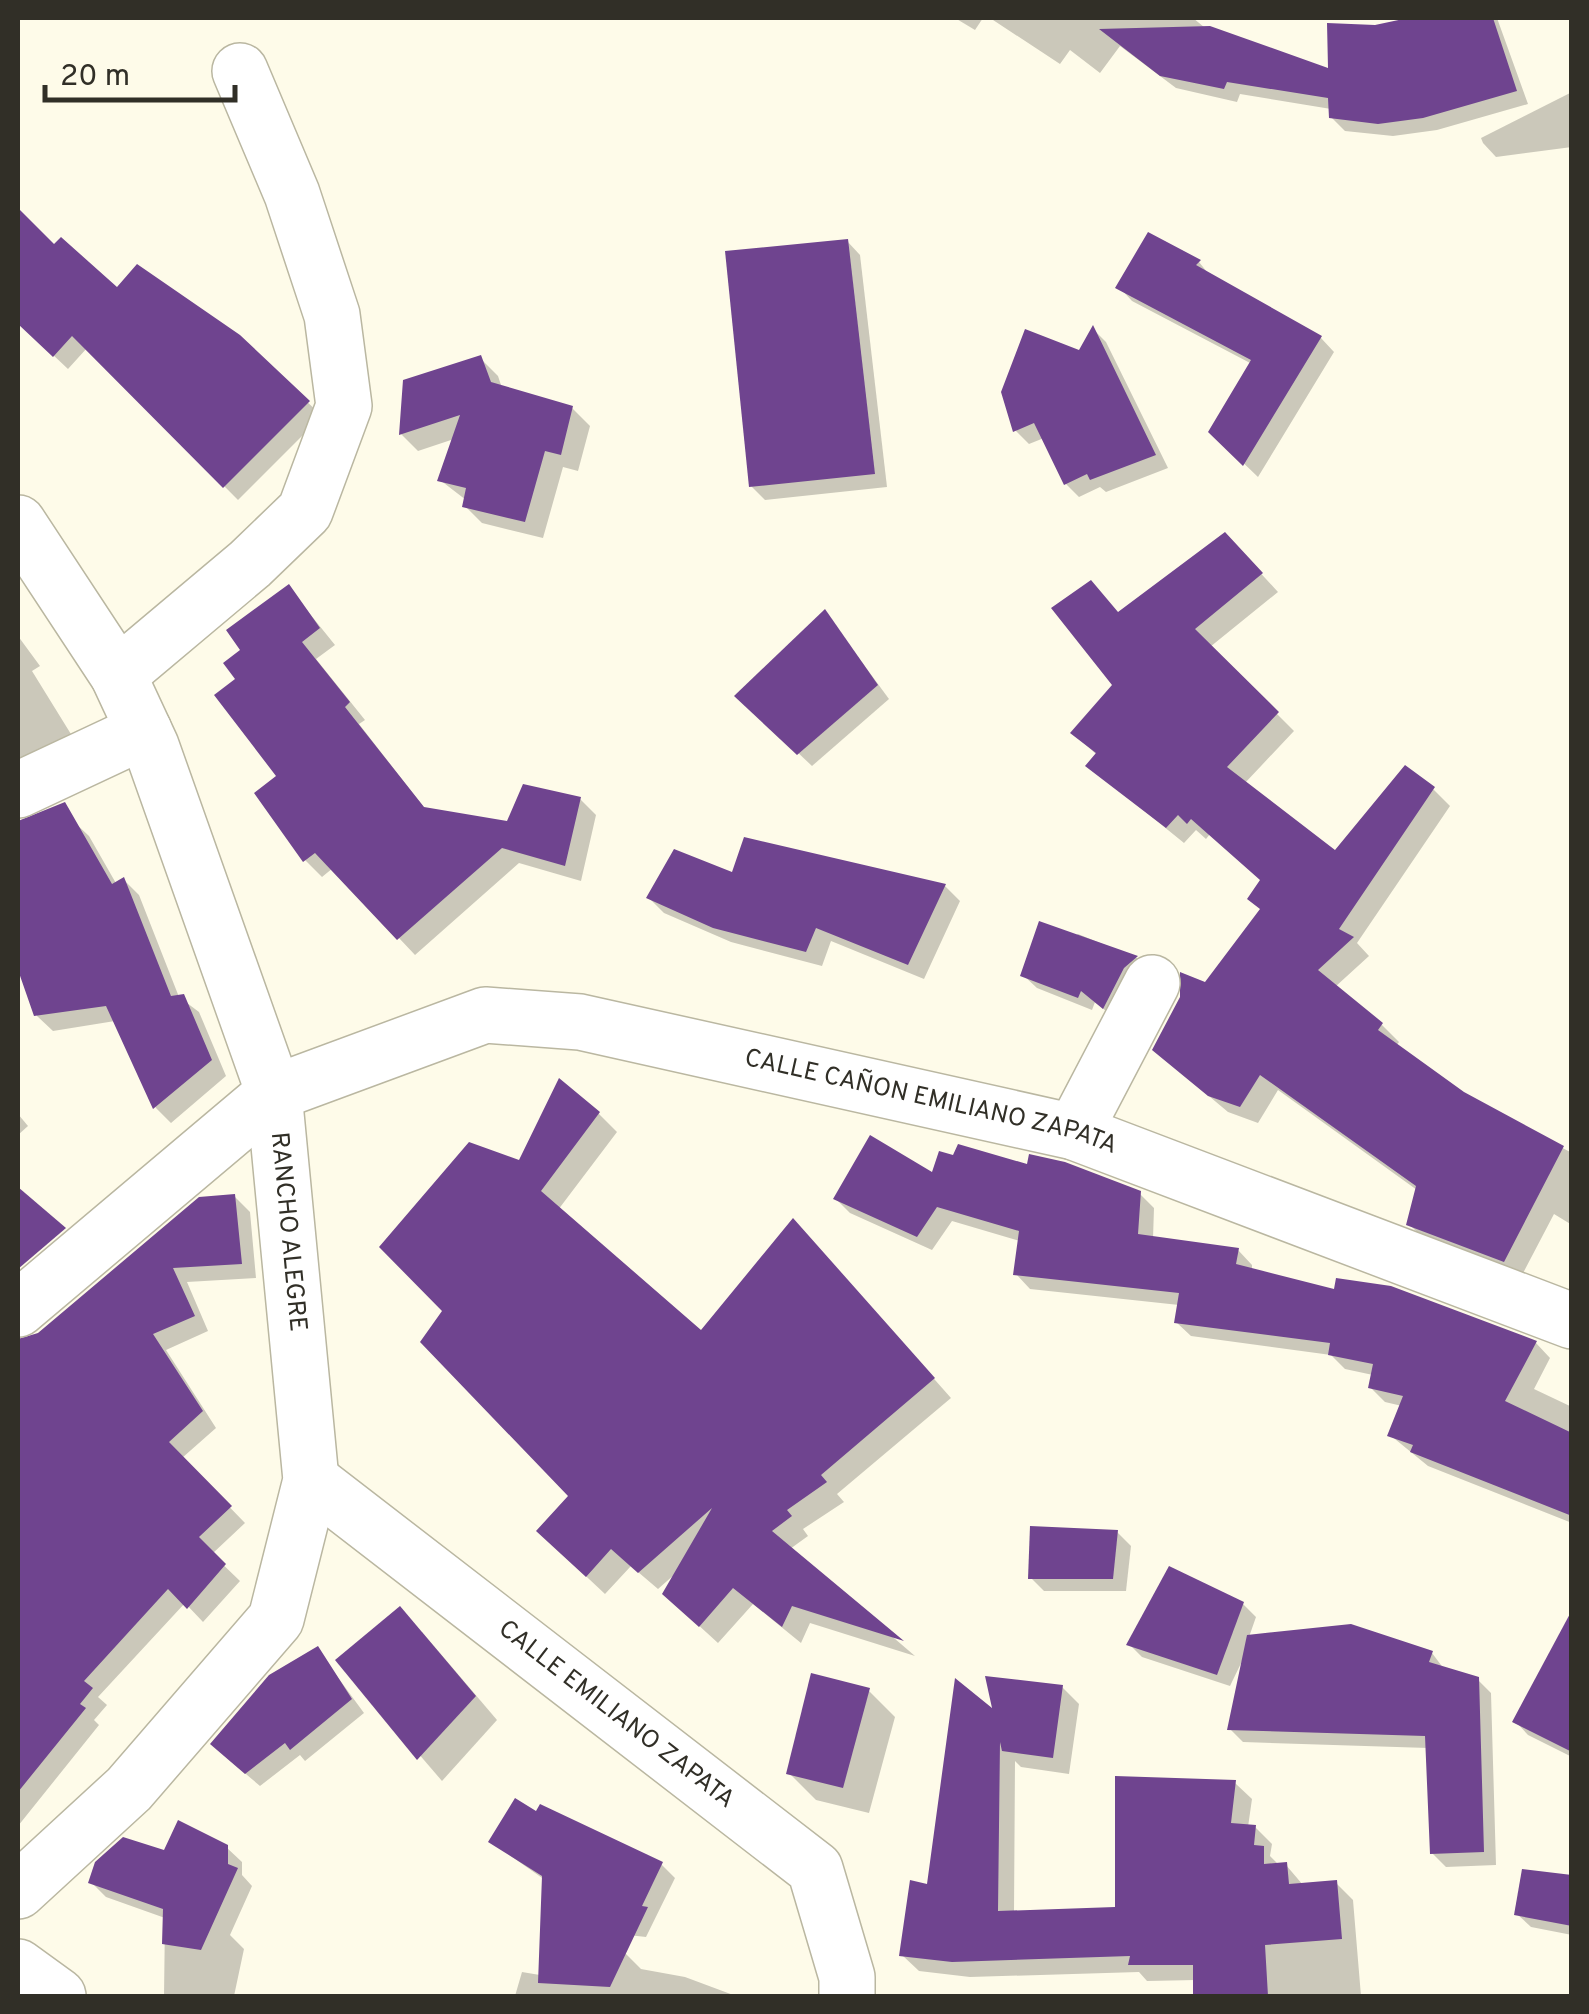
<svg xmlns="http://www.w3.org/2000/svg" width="1589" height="2014" font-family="Overpass,sans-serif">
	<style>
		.shadow { fill: #0003 }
		.building { fill: #6f448f }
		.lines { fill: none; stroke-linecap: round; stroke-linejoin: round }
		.minor-casing { stroke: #bab7a1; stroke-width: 58 }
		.minor { stroke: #fff; stroke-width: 55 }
		.labels { text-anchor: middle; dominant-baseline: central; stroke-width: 10; stroke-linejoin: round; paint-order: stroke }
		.street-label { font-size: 25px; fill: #312f27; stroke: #fefbe9 }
	</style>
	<rect width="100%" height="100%" fill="#fefbe9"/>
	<g class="shadow">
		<polygon points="955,18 983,18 975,30"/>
		<polygon points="990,18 1193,18 1204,27 1330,72 1375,28 1419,18 1430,25 1459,18 1497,18 1528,104 1437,130 1393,136 1345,131 1331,117 1331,109 1240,94 1237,102 1176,88 1120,46 1100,73 1070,50 1060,64"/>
		<polygon points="1572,92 1572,147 1496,157 1483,143 1481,138"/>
		<polygon points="18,209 54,248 118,290 239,337 322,416 238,500 87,348 68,369 18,322"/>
		<polygon points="1149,235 1199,262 1211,277 1321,338 1334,352 1258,477 1211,432 1252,364 1132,301 1119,287"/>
		<polygon points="847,241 860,255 887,487 765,500 751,486"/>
		<polygon points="1094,330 1106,342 1168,468 1106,492 1100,487 1079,497 1066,484 1044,438 1029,444 1015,430 1080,353"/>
		<polygon points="480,358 498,376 502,388 572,408 590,426 578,471 563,467 543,538 482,523 465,506 466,500 440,480 454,439 418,451 401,434"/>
		<polygon points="1242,553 1278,592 1210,647 1294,731 1245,783 1336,854 1433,789 1450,806 1357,943 1369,956 1335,987 1382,1025 1399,1042 1396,1046 1463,1095 1572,1153 1572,1225 1554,1214 1521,1277 1426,1241 1409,1224 1417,1190 1278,1090 1258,1123 1228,1112 1173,1066 1206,985 1262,911 1262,881 1210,834 1206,839 1196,830 1184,843 1089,766 1097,755 1073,733 1116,685 1091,583 1119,614"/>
		<polygon points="289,588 335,645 316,659 365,720 359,724 426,810 508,823 580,799 596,815 581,881 519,863 415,955 333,868 322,877 305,860 257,794 279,776 238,680 243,651"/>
		<polygon points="825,612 889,699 812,766 738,696"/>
		<polygon points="18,636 40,666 32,671 74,739 18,776"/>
		<polygon points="73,821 89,836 117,885 124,880 139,895 179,997 199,1012 226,1076 171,1123 156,1108 115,1021 53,1031 37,1016 44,949 18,907 18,855"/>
		<polygon points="734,876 945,886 960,901 924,979 831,941 822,966 731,942 664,913 649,898"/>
		<polygon points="1078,934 1137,958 1150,971 1117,1020 1095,1002 1092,1010 1037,988 1023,975"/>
		<polygon points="598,1113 617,1132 558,1210 702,1334 811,1240 951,1398 837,1494 844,1502 803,1529 808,1536 790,1549 915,1656 810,1623 801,1643 753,1604 718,1643 684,1612 675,1574 658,1589 631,1566 605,1594 557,1549 571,1495 446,1311 520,1163"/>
		<polygon points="18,1114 28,1126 18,1135"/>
		<polygon points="934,1176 1139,1193 1154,1208 1153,1239 1238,1250 1252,1265 1252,1271 1336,1292 1390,1288 1536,1343 1550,1358 1534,1389 1572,1407 1572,1523 1428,1466 1390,1435 1402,1406 1385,1402 1370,1387 1373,1375 1345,1369 1331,1355 1191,1336 1176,1322 1179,1305 1030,1289 1016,1274 1020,1241 952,1221 932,1250 850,1213 836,1199"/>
		<polygon points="234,1196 250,1212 256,1278 187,1282 208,1331 166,1350 216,1428 182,1458 245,1523 212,1554 240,1581 203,1622 185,1603 98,1697 107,1705 94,1720 99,1725 18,1826 18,1347"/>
		<polygon points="1117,1532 1131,1546 1126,1591 1044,1591 1031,1578"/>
		<polygon points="1243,1604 1256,1617 1249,1637 1432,1653 1444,1669 1477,1679 1491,1693 1496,1865 1446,1867 1432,1853 1428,1748 1243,1742 1230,1729 1245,1655 1230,1686 1142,1657 1129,1644"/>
		<polygon points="422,1632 497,1720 442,1781 338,1660"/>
		<polygon points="1572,1645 1572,1757 1528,1735 1515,1721"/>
		<polygon points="317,1649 364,1713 305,1761 300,1755 260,1786 226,1757"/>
		<polygon points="1062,1687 1079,1704 1069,1774 1021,1767 1015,1761 1014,1913 1118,1910 1235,1783 1252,1799 1248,1827 1255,1827 1272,1844 1270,1856 1280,1866 1286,1865 1303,1885 1336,1883 1353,1900 1361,1996 1196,1996 1196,1980 1147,1981 1139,1972 970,1977 919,1971 902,1955 996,1714"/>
		<polygon points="868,1690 895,1717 869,1813 816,1800 789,1773"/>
		<polygon points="537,1814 661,1864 675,1878 646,1937 565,1928 625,1953 641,1969 685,1977 736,1996 515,1996 522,1972 540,1975 545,1880 491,1842"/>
		<polygon points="226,1847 242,1862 242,1875 252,1886 230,1935 244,1949 234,1996 164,1996 165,1918 106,1897 91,1882 165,1853"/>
		<polygon points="1572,1879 1572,1935 1531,1927 1517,1914"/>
	</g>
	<g class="building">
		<polygon points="1408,18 1493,18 1517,91 1423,118 1378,124 1329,118 1328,98 1227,82 1224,89 1160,76 1099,29 1210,26 1328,68 1327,23 1375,25"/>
		<polygon points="18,208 54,244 61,237 117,287 137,264 240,335 310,401 223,488 72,336 53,357 18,324"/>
		<polygon points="1148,232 1201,260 1196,265 1322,336 1243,466 1208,432 1251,360 1115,288"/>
		<polygon points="848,239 875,474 749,487 725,251"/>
		<polygon points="1093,325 1156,455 1090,480 1087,474 1064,485 1034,423 1013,432 1001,392 1025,329 1079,350"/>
		<polygon points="481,355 491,382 573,406 561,455 545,451 525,522 462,507 466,488 437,481 460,415 399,435 403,380"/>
		<polygon points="1225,532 1263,573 1195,629 1279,712 1227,767 1335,850 1405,765 1435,787 1339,929 1354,937 1318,970 1383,1023 1378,1030 1464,1092 1564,1146 1504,1262 1406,1225 1416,1186 1260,1075 1240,1107 1208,1096 1152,1050 1180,997 1180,972 1205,982 1260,909 1247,899 1260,880 1191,819 1187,824 1178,815 1166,828 1085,766 1096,753 1070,733 1112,685 1051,608 1091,580 1118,612"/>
		<polygon points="289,584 320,628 302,642 350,702 345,707 424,807 507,821 523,784 581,797 565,866 502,848 397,940 315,853 303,862 254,793 276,776 214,695 235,679 223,663 240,650 226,630"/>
		<polygon points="825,609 878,685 797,755 734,696"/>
		<polygon points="65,802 112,884 124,877 171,996 184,994 212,1060 153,1109 106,1006 34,1016 18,970 18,821"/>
		<polygon points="744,837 946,884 908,965 816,928 806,952 713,928 646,898 674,849 732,872"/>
		<polygon points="1039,921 1138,956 1124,968 1103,1009 1081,991 1078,998 1020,976"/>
		<polygon points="559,1078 600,1112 541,1191 701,1330 793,1218 935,1378 821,1475 827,1482 787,1510 792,1516 772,1531 904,1641 792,1606 782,1627 733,1588 699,1627 662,1594 712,1508 638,1573 611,1549 586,1577 536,1531 568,1496 420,1342 442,1311 379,1247 469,1142 519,1160"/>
		<polygon points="870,1135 932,1172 939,1151 953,1155 958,1144 1027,1164 1029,1154 1065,1162 1141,1191 1138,1234 1239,1248 1236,1264 1334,1289 1336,1278 1391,1286 1537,1341 1505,1401 1572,1433 1572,1516 1410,1452 1413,1445 1387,1436 1403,1396 1368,1388 1373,1364 1328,1355 1330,1343 1174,1323 1179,1293 1013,1275 1019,1231 937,1207 917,1237 833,1199"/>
		<polygon points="18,1187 66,1228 18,1269"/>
		<polygon points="235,1194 242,1264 173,1268 195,1316 153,1334 203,1411 169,1442 232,1506 199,1537 226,1564 187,1609 168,1589 84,1681 93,1688 80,1704 86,1708 18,1792 18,1339 38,1333 199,1197"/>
		<polygon points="1030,1526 1118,1530 1113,1579 1028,1579"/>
		<polygon points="1169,1566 1244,1602 1217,1675 1126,1645"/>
		<polygon points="400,1606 476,1696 417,1760 335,1660"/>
		<polygon points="1572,1610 1572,1752 1512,1722"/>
		<polygon points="1351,1624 1433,1651 1429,1662 1479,1677 1484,1852 1430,1854 1425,1736 1227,1730 1247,1635"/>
		<polygon points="318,1646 352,1699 290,1750 285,1743 245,1774 210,1744 269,1675"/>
		<polygon points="811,1673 870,1688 843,1788 786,1774"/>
		<polygon points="985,1676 1063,1685 1053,1758 1002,1751 1000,1742 998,1911 1115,1907 1115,1776 1236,1780 1231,1823 1256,1825 1254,1845 1264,1846 1264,1864 1287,1862 1289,1884 1337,1880 1342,1939 1265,1945 1268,1996 1193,1996 1193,1965 1128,1965 1130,1956 952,1962 899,1956 910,1880 927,1884 955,1678 992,1708"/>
		<polygon points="515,1798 536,1811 540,1804 663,1862 642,1906 648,1907 610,1987 538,1983 542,1876 488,1842"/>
		<polygon points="178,1820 228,1845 228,1864 238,1868 201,1950 162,1944 163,1909 88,1883 95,1862 123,1837 164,1850"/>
		<polygon points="1522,1869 1572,1875 1572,1926 1514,1915"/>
	</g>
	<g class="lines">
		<g class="minor-casing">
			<g id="minor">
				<path id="s1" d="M18 523 118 675 151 746 274 1093 311 1480 276 1619 129 1789 18 1891"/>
				<polyline points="118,675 250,564 305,511 344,406 332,315 292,194 240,71"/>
				<polyline points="18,790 144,731"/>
				<polyline points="1074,1132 1152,983"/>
				<path id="s2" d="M18 1309 274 1093 485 1015 580 1022 1074 1132 1572 1321"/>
				<path id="s3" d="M311 1480 815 1869 847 1977V1996"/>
				<polyline points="18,1967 58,1996"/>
			</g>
		</g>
		<use href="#minor" class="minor"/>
	</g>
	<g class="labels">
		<g class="street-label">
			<text stroke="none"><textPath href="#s2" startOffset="1015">CALLE CAÑON EMILIANO ZAPATA</textPath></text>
			<text stroke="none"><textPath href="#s1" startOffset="768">RANCHO ALEGRE</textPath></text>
			<text stroke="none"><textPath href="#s3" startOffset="385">CALLE EMILIANO ZAPATA</textPath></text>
		</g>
	</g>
	<rect width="1589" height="2014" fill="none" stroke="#312f27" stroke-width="40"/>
	<path d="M45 85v15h190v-15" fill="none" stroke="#312f27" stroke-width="5"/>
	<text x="60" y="85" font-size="30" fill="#312f27" stroke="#fefbe9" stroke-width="8" paint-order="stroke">20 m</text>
</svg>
